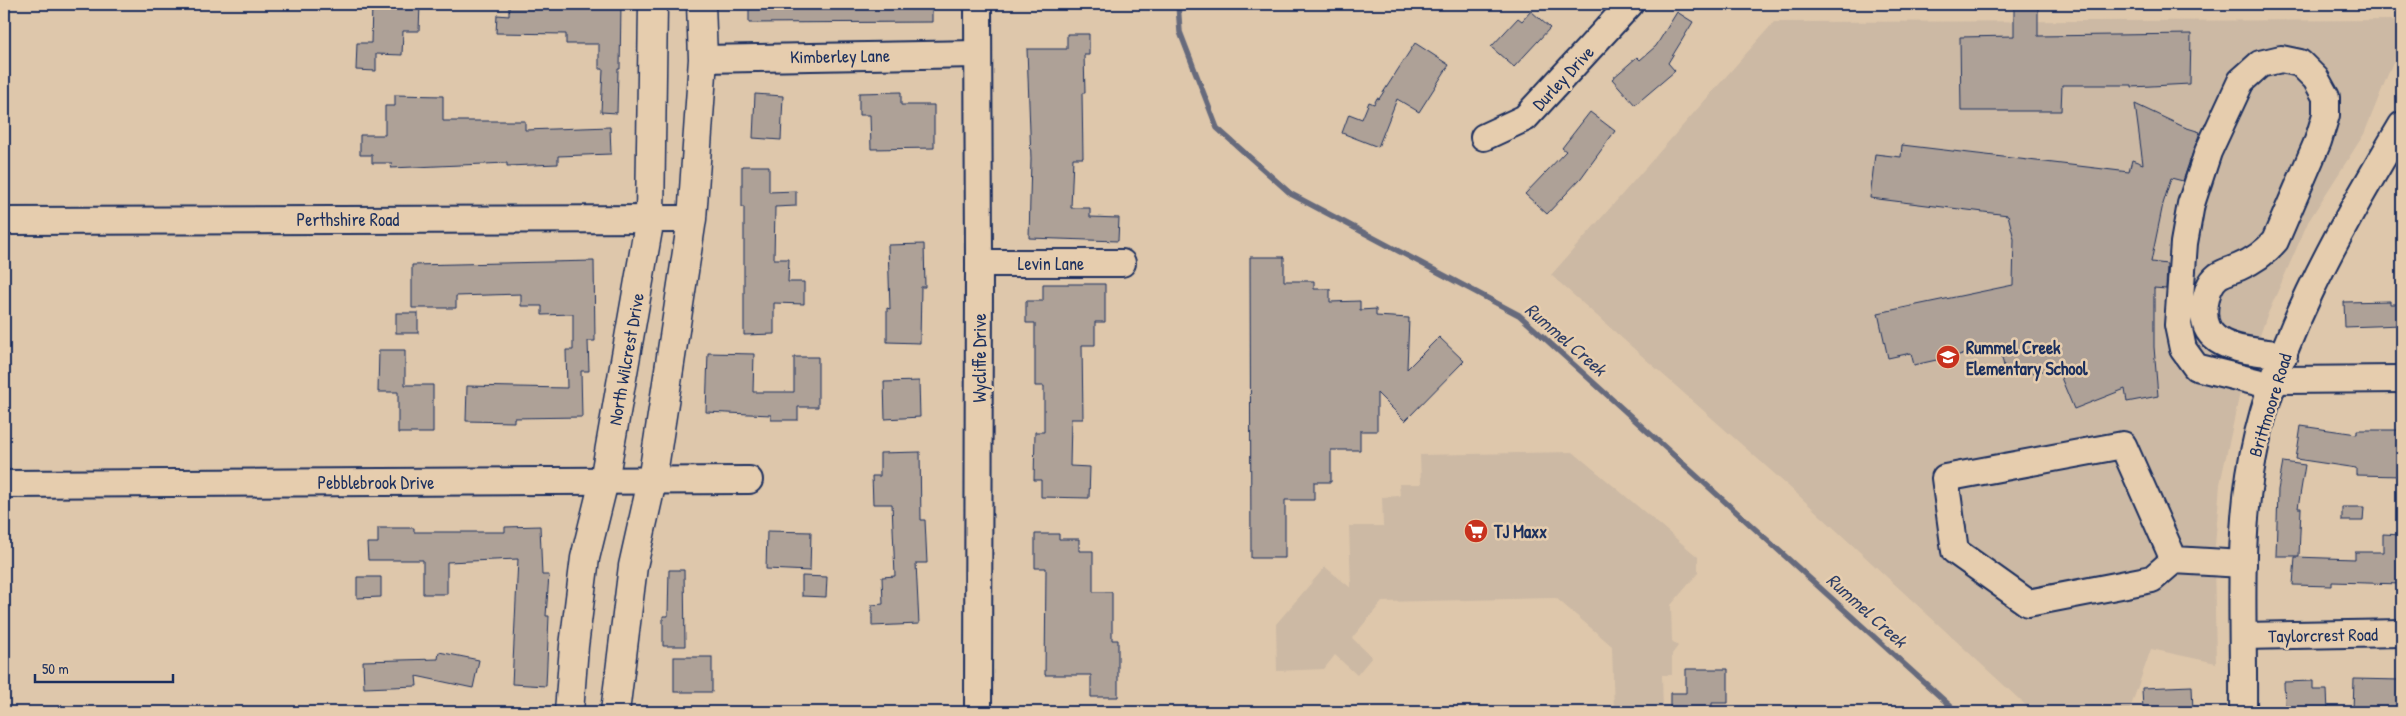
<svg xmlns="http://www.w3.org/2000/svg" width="2406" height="716" font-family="'Patrick Hand',sans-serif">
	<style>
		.built { fill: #ccb9a4 }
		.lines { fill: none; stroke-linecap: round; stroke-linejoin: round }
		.stream { stroke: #666a7c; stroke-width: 5.5 }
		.building { fill: #aea197; stroke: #1b2f5e }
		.minor-casing { stroke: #1b2f5e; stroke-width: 30 }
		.major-casing { stroke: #1b2f5e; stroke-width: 31 }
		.minor { stroke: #e6cdae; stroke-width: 26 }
		.major { stroke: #e6cdae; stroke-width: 28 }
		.labels { text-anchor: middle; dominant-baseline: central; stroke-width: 5; stroke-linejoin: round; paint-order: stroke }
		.street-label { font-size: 18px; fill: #1b2f5e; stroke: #e6cdae }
		.poi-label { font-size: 18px; font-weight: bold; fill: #1b2f5e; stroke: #e6cdae; text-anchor: start }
		.water-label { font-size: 19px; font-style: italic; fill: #2e3e66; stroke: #e6cdae }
	</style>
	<rect width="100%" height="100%" fill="#dec7ab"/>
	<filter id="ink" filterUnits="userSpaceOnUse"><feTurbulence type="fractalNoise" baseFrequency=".02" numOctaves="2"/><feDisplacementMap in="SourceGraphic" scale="10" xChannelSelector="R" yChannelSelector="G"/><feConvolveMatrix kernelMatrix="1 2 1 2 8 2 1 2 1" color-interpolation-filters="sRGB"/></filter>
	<g filter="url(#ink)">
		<g class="built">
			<polygon points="2402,20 2401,42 2364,134 2308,222 2266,318 2239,397 2220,484 2214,558 2216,663 2151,649 2129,712 2033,712 1796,493 1551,275 1774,22"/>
			<polygon points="1573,452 1698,557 1698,573 1671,605 1672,641 1678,646 1672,654 1672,675 1662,675 1663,712 1614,712 1612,646 1556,598 1382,602 1352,638 1372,657 1357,675 1335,655 1324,669 1277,671 1276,624 1325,567 1351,588 1349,526 1383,526 1382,497 1400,496 1399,484 1421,484 1420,455"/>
		</g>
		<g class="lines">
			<polyline class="stream" points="1178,4 1180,32 1217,128 1291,194 1519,315 1957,712"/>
		</g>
		<g class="building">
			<polygon points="372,4 420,4 419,31 403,31 402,55 376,54 376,71 356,70 357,43 371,43"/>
			<polygon points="509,4 621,4 620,69 618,69 617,113 601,112 603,69 599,69 599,44 566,44 566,34 496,33 497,15 509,16"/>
			<polygon points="749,4 932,4 932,22 749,23"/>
			<polygon points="2014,4 2038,4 2038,36 2191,34 2190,84 2132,87 2132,85 2062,85 2061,111 1961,111 1960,37 2014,36"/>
			<polygon points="1531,11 1550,28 1514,67 1491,47 1518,18 1522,21"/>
			<polygon points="1677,12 1693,22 1668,63 1675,71 1635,105 1612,79 1637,57 1640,60 1656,46"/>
			<polygon points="1067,34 1089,34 1089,55 1084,55 1085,93 1082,93 1083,158 1073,158 1071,208 1090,208 1090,217 1119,218 1118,241 1029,238 1031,159 1027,49 1067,49"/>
			<polygon points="1415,43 1449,65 1419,112 1397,99 1378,147 1342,133 1349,114 1362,119 1369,102 1374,104 1377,98 1379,99"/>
			<polygon points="901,92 901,105 934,105 934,148 871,149 870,115 859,115 859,93"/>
			<polygon points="755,94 783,96 781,140 753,138"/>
			<polygon points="395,95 443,96 443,121 525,121 525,130 610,127 611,154 558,156 558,164 507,166 507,163 391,168 392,163 372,163 372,155 360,155 360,135 385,135 385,106 395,106"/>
			<polygon points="2135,104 2184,127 2200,132 2183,181 2171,178 2163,204 2151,262 2167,264 2166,289 2154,288 2154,347 2158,396 2127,402 2125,389 2074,409 2057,368 2007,378 1999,346 1914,365 1911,353 1888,358 1878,313 2013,285 2014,239 2008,215 1870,198 1875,154 1901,157 1902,145 2129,172 2132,160 2143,164"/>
			<polygon points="1590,112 1615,131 1581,178 1547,214 1525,194 1566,151 1562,148"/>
			<polygon points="742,166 769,166 769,192 796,191 796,206 775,207 774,259 789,259 788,282 804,282 804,304 774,303 774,334 744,335 744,207 742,207"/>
			<polygon points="924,244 925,287 921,287 920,343 887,342 887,308 890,309 888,245"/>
			<polygon points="1250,257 1284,257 1284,281 1314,281 1314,289 1330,289 1330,302 1360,301 1360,310 1376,309 1376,316 1409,318 1407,369 1439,337 1464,361 1405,421 1377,393 1377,431 1360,431 1360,450 1331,450 1331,482 1314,482 1314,500 1285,500 1285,558 1251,558"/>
			<polygon points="594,261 595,341 588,341 589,371 581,371 582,417 514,418 514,422 466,421 467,386 567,388 566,350 573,350 573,314 542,315 542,306 521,306 521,294 456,296 456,308 412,308 412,265"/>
			<polygon points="1043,284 1105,284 1105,322 1095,322 1095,345 1082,345 1083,419 1071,419 1070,466 1090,467 1089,498 1041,497 1041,480 1034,480 1035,432 1044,432 1044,386 1035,386 1035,323 1026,323 1026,301 1043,301"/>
			<polygon points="2390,301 2390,304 2402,304 2402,325 2345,327 2344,302"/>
			<rect x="396" y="313" width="22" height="20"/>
			<polygon points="379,350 405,350 405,385 433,385 433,433 398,433 398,392 378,392"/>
			<polygon points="708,353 754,354 753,392 794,392 794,357 818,357 818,407 798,407 798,420 771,420 771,415 706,412"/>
			<polygon points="919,381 920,417 885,419 884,382"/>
			<polygon points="2301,426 2357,434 2357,430 2402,430 2402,476 2356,475 2356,468 2296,459"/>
			<polygon points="920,452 921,520 925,520 927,563 916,563 919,624 872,626 872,605 883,604 882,577 895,576 892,504 873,504 872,476 880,476 880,453"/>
			<polygon points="2283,462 2305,465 2298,508 2301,508 2299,556 2276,556 2278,490"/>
			<polygon points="2342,507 2364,507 2363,521 2342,521"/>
			<polygon points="540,526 542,575 549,575 546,616 549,616 546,686 512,684 518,559 447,562 447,594 423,594 423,560 368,560 367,543 378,543 378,528 414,528 414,532 505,532 505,527"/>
			<polygon points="767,531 811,532 810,571 766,569"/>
			<polygon points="1035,534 1059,534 1059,539 1079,539 1079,551 1093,551 1093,592 1112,592 1112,640 1118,640 1118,697 1091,697 1091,675 1045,675 1046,568 1035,568"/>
			<polygon points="2383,534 2402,535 2402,584 2332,582 2332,586 2293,585 2295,557 2355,559 2355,552 2383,552"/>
			<polygon points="669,570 684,570 685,646 663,646 663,616 668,616"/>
			<polygon points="802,576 827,577 826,597 802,596"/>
			<polygon points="357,577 381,577 381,597 357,598"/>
			<polygon points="439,652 479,660 473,688 416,676 417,686 364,688 363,661 438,659"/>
			<rect x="674" y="657" width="38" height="35"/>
			<polygon points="1686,669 1728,669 1728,703 1712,703 1712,712 1670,712 1670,693 1686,693"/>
			<polygon points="2354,679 2400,680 2400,712 2353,712"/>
			<polygon points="2313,681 2313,690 2327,690 2328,712 2285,712 2284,682"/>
			<polygon points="2192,686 2193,712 2143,711 2142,688"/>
		</g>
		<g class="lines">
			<g class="minor-casing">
				<g id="minor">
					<polyline points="978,4 979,263 978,712"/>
					<polyline points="703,59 977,54"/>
					<polyline points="1484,137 1525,118 1630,4"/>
					<polyline points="4,221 692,219"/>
					<polyline points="979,263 1122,263"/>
					<polyline points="2275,380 2402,379"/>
					<path d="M2273 386 2196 367 2183 349 2178 325 2184 243 2191 204 2208 152 2241 81 2260 64 2281 59 2300 63 2316 79 2326 97V115L2318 141 2275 241C2265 253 2253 261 2239 267 2232 270 2224 272 2218 276 2209 283 2207 293 2205 303 2197 352 2250 350 2284 355"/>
					<polyline points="4,484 749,480"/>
					<polyline points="2174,560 2123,445 1945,478 1955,551 2028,603 2152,579 2174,560 2243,564"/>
					<polyline points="2244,636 2402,633"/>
					<path d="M2243 712C2244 633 2238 552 2250 474 2269 350 2339 231 2402 125"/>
				</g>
			</g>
			<g class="major-casing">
				<g id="major">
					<polyline points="569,712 574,646 585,558 604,481 650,218 653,4"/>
					<polyline points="615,712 633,566 652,481 692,219 703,59 701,4"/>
				</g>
			</g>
			<use href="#minor" class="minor"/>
			<use href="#major" class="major"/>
		</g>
	</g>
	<defs>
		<g id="school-disc" transform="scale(1.25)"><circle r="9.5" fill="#c8321e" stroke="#e6cdae"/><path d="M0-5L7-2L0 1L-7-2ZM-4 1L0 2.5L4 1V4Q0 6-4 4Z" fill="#fff"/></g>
		<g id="supermarket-disc" transform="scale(1.25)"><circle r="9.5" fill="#c8321e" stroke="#e6cdae"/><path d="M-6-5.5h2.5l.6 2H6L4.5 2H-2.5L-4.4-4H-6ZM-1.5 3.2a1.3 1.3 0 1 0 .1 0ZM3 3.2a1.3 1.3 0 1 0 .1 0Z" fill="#fff"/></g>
	</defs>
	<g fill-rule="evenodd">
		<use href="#school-disc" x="1948" y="357"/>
		<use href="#supermarket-disc" x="1476" y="531"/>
	</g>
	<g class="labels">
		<g class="street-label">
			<text transform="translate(840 56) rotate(-1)">Kimberley Lane</text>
			<text transform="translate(1563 78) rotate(-47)">Durley Drive</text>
			<text x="348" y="219">Perthshire Road</text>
			<text x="1051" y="263">Levin Lane</text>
			<text transform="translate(979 358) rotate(-90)">Wycliffe Drive</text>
			<text transform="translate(626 359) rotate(-80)">North Wilcrest Drive</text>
			<text transform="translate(2270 405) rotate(-73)">Brittmoore Road</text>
			<text x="376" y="482">Pebblebrook Drive</text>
			<text transform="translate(2323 635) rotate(-1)">Taylorcrest Road</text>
		</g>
		<g class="poi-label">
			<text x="1966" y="347">Rummel Creek<tspan x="1966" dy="21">Elementary School</tspan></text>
			<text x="1494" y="531">TJ Maxx</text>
		</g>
		<g class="water-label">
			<text transform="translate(1566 339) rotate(41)">Rummel Creek</text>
			<text transform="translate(1867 610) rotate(42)">Rummel Creek</text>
		</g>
	</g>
	<rect width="2406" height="716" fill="none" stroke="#e6cdae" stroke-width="20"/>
	<rect x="10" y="10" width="2386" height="696" fill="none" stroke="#1b2f5e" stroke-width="2" filter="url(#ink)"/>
	<path d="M35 674v8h138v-8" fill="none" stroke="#1b2f5e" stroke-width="2.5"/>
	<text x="42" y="674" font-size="15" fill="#1b2f5e" stroke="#e6cdae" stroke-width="4" paint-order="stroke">50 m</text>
</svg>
